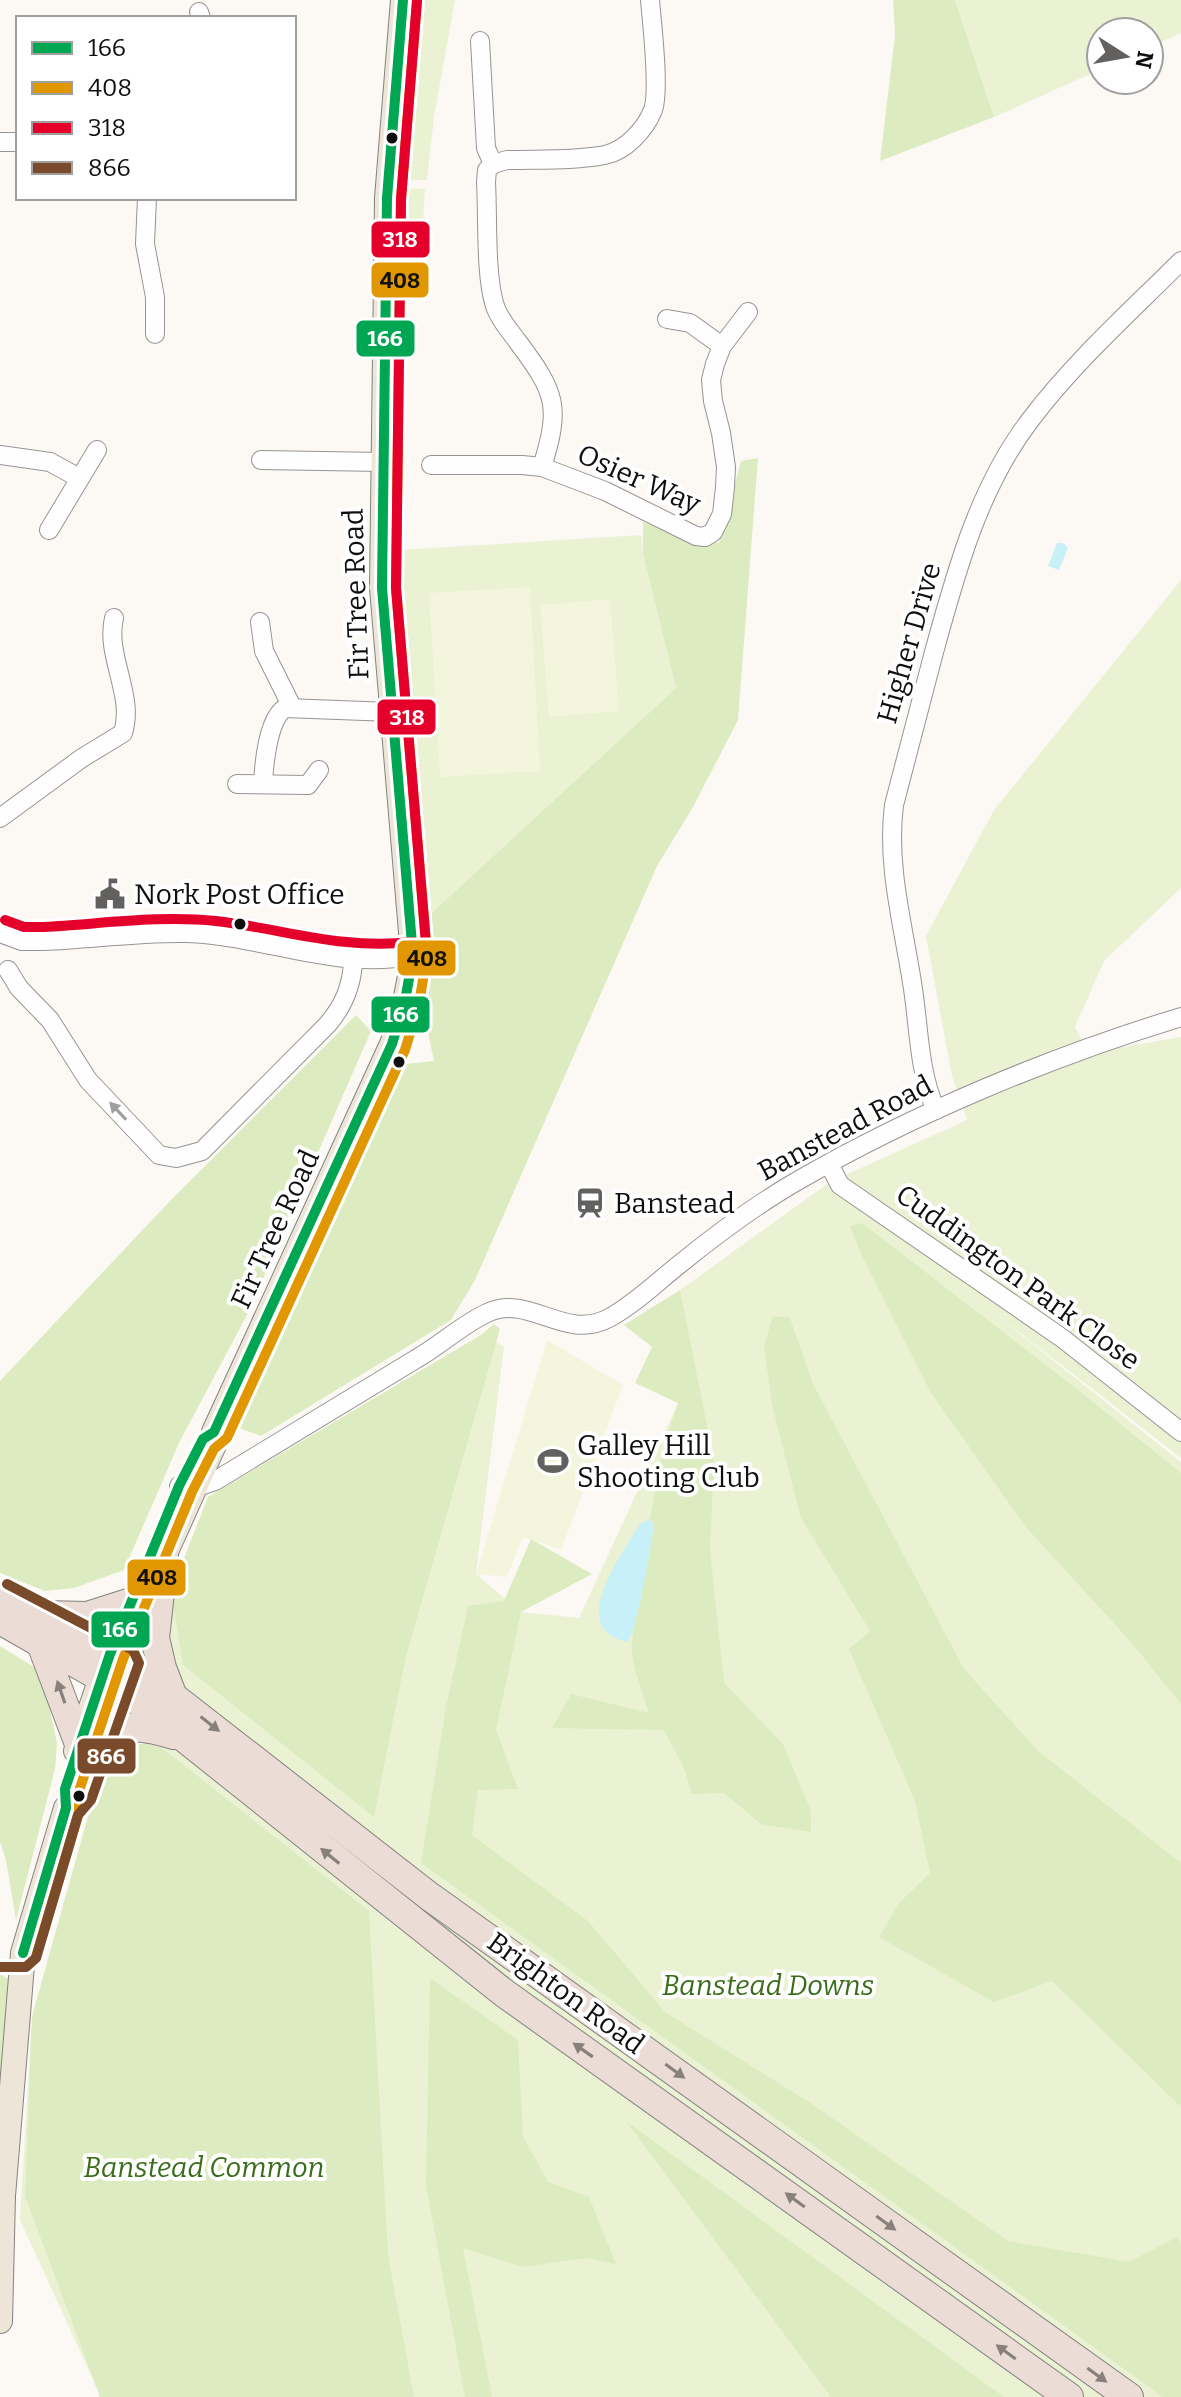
<svg xmlns="http://www.w3.org/2000/svg" width="1181" height="2397" font-family="Bitter,serif">
	<style>
		.green { fill: #eaf2d3 }
		.forest { fill: #ddebc0 }
		.pitch { fill: #f3f6dd }
		.water { fill: #c8f0f9 }
		.lines { fill: none; stroke-linecap: round; stroke-linejoin: round }
		.minor-casing { stroke: #969493; stroke-width: 20 }
		.major-casing { stroke: #838280; stroke-width: 26 }
		.highway-casing { stroke: #838280; stroke-width: 30 }
		.minor { stroke: #fffefe; stroke-width: 18 }
		.major { stroke: #eee5d9; stroke-width: 24 }
		.highway { stroke: #ebdcd6; stroke-width: 28 }
		.bus-1-casing { stroke: #fff; stroke-width: 16 }
		.bus-2-casing { stroke: #fff; stroke-width: 16 }
		.bus-3-casing { stroke: #fff; stroke-width: 16 }
		.bus-4-casing { stroke: #fff; stroke-width: 16 }
		.bus-1 { stroke: #00a651; stroke-width: 10 }
		.bus-2 { stroke: #e09702; stroke-width: 10 }
		.bus-3 { stroke: #e4002b; stroke-width: 10 }
		.bus-4 { stroke: #7a4b2a; stroke-width: 10 }
		.oneway { fill: #9f9e9e }
		.oneway2 { fill: #88807c }
		.bus-dot { fill: #0f0f0f; stroke: #fff; stroke-width: 3 }
		.labels { text-anchor: middle; dominant-baseline: central; stroke-width: 8; stroke-linejoin: round; paint-order: stroke }
		.street-label { font-size: 28px; fill: #0f0f0f; stroke: #fff }
		.poi-label { font-size: 28px; fill: #0f0f0f; stroke: #fff; text-anchor: start }
		.park-label { font-size: 28px; font-style: italic; fill: #396d19; stroke: #fff }
		.line-badge { stroke: #fff; stroke-width: 3 }
		.badge-label { font-size: 22px; text-anchor: middle; font-weight: bold; fill: #fff }
		.pale-badge-label { font-size: 22px; text-anchor: middle; font-weight: bold; fill: #111 }
	</style>
	<rect width="100%" height="100%" fill="#fcf9f5"/>
	<g class="green">
		<polygon points="412,0 455,0 434,117 427,180 398,180"/>
		<polygon points="955,0 1181,0 1181,33 1149,47 1149,32 1101,32 1101,69 994,117"/>
		<polygon points="403,188 425,189 420,277 393,276 396,204 401,203"/>
		<polygon points="641,535 643,554 676,688 425,919 409,712 400,550"/>
		<path d="M1181 580V888L1104 961 1075 1027 1089 1053 1181 1037V1458L974 1297 1181 1462V2397H101L20 2220 32 2016 105 1756C126 1740 138 1743 162 1748L175 1670 166 1656 171 1592 208 1497 481 1335 504 1346 476 1574 521 1612 579 1618 678 1403 680 1290 830 1182 967 1120 952 1076 926 936 994 810Z"/>
	</g>
	<g class="forest">
		<polygon points="893,0 955,0 994,117 880,161 895,35"/>
		<polygon points="758,458 738,720 693,807 657,866 475,1280 451,1320 261,1436 234,1426 245,1398 406,1064 434,1061 422,1004 425,919 676,688 643,554 643,522 719,543 741,461"/>
		<polygon points="356,1015 371,1031 248,1313 179,1443 124,1570 74,1588 45,1591 0,1573 0,1381 170,1201"/>
		<polygon points="862,1223 1077,1389 1181,1473 1181,1704 1130,1641 1025,1526 931,1393 862,1256 850,1226"/>
		<path d="M680 1290 714 1461 710 1550 724 1683 783 1744 811 1811V1832L761 1824 724 1793 692 1794 684 1768 664 1730 552 1728 571 1694 649 1713C643 1692 630 1663 632 1641 635 1602 650 1564 654 1525L650 1519 663 1449 678 1403 635 1383 652 1347 624 1325Z"/>
		<polygon points="773,1316 790,1318 813,1384 964,1669 1038,1751 1181,1863 1181,2107 1052,1981 994,2002 879,1937 899,1903 930,1873 915,1801 849,1649 870,1631 801,1518 772,1405 764,1346"/>
		<polygon points="494,1324 500,1329 405,1660 374,1817 183,1665 171,1592 208,1497 481,1335"/>
		<polygon points="531,1539 592,1574 521,1612 496,1730 518,1789 478,1790 472,1835 588,1921 665,2012 812,2104 1008,2241 1129,2262 1177,2237 1181,2245 1181,2397 1163,2397 421,1863 446,1707 468,1606 504,1601"/>
		<polygon points="0,1646 42,1672 57,1743 55,1769 16,1920 6,1860 0,1842"/>
		<polygon points="145,1743 162,1748 369,1911 388,2255 414,2397 100,2397 25,2196 32,2017 105,1756 120,1745 134,1746"/>
		<polygon points="0,1974 10,1980 0,2088"/>
		<polygon points="430,1978 518,2040 523,2136 548,2182 589,2197 616,2264 587,2258 523,2267 463,2248 492,2397 465,2397 426,2185"/>
		<polygon points="626,2121 1004,2397 831,2397"/>
	</g>
	<g class="pitch">
		<polygon points="530,587 540,771 440,777 429,593"/>
		<polygon points="610,599 619,711 549,717 540,605"/>
		<polygon points="547,1340 623,1385 561,1550 523,1537 507,1577 476,1574"/>
	</g>
	<g class="water">
		<polygon points="1057,543 1063,543 1068,548 1059,570 1048,566"/>
		<path d="M649 1519 654 1525C651 1543 637 1634 627 1642 565 1628 622 1555 640 1524Z"/>
	</g>
	<g class="lines">
		<g class="minor-casing">
			<g id="minor">
				<polyline points="199,12 201,18"/>
				<path d="M480 41 486 148 493 164 487 170 486 182C488 215 485 276 495 306 499 319 510 331 518 342 556 393 561 406 542 467L605 491 696 536 705 537 713 532 722 514 725 487 726 467 721 433 713 401 711 380 715 364 722 346 748 312"/>
				<polyline points="0,142 18,142"/>
				<path d="M493 164 507 160C539 159 573 161 605 155 625 151 645 130 653 110 660 90 652 24 650 0"/>
				<polyline points="147,198 145,244 155,297 155,334"/>
				<polyline points="667,319 690,323 722,346"/>
				<polyline points="0,455 50,462 79,478"/>
				<polyline points="261,460 383,462"/>
				<polyline points="431,465 522,465 542,467"/>
				<polyline points="49,530 97,450"/>
				<polyline points="260,622 264,651 292,707"/>
				<polyline points="237,784 308,785 319,770"/>
				<path d="M263 784C264 764 268 719 285 708L391 712"/>
				<path d="M0 818 82 758 123 733C135 695 105 656 114 618"/>
				<path d="M0 933 22 941H44C91 939 140 932 187 933 266 936 332 970 413 956"/>
				<path d="M8 970 19 988 50 1020 88 1080 159 1155 176 1158 202 1151 328 1024C344 1005 352 986 353 961"/>
				<path d="M936 1110C919 1074 919 1028 913 989 904 927 886 867 894 805 907 754 921 703 934 652 956 572 979 486 1031 419 1075 361 1130 312 1181 261"/>
				<polyline points="829,1164 840,1185 1062,1338 1181,1432"/>
				<path d="M179 1486 194 1488 215 1481C282 1441 349 1400 416 1359 439 1346 463 1324 487 1313 530 1293 564 1342 609 1318 635 1304 658 1281 681 1263 718 1233 757 1204 799 1180 915 1113 1053 1056 1181 1017"/>
			</g>
		</g>
		<g class="major-casing">
			<g id="major">
				<polyline points="76,1751 107,1661"/>
				<path d="M0 2321 3 2196 23 1953 66 1808 78 1795 164 1556 214 1445V1432L392 1044C403 1015 409 987 413 956L382 588 387 198 403 0"/>
			</g>
		</g>
		<g class="highway-casing">
			<g id="highway">
				<polyline points="164,1556 155,1638 162,1668 172,1694"/>
				<polyline points="0,1596 139,1670 429,1896 1129,2397"/>
				<polyline points="44,1615 87,1616 131,1602"/>
				<polyline points="0,1620 128,1693 504,1993 1069,2397"/>
				<polyline points="40,1641 79,1744"/>
				<path d="M98 1738C123 1722 147 1727 174 1735"/>
			</g>
		</g>
		<use href="#minor" class="minor"/>
		<use href="#major" class="major"/>
		<use href="#highway" class="highway"/>
		<g class="bus-1-casing">
			<polyline id="bus-1" points="23,1953 66,1808 65,1789 110,1654 179,1486 203,1439 214,1432 392,1044 405,1001 413,956 382,588 387,198 403,0"/>
		</g>
		<g class="bus-2-casing">
			<polyline id="bus-2" points="36,1957 79,1812 79,1791 123,1659 192,1492 214,1449 227,1438 405,1050 419,1004 427,955 396,588 401,199 417,1"/>
		</g>
		<g class="bus-3-casing">
			<g id="bus-3">
				<polyline points="417,1 401,199 396,588 427,955"/>
				<path d="M5 920 24 927H44C101 924 159 915 216 921 285 929 340 950 412 942"/>
			</g>
		</g>
		<g class="bus-4-casing">
			<polyline id="bus-4" points="0,1967 26,1967 36,1958 78,1815 91,1800 139,1663 133,1650 7,1584"/>
		</g>
		<use href="#bus-1" class="bus-1"/>
		<use href="#bus-2" class="bus-2"/>
		<use href="#bus-3" class="bus-3"/>
		<use href="#bus-4" class="bus-4"/>
	</g>
	<defs><path id="oneway-solid" d="M-6-.8H1V-3.2L6.5 0L1 3.2V.8H-6Z" transform="scale(2)"/></defs>
	<use class="oneway" href="#oneway-solid" transform="translate(118 1111) rotate(-133)"/>
	<g class="oneway2">
		<use href="#oneway-solid" transform="translate(61 1692) rotate(-109)"/>
		<use href="#oneway-solid" transform="translate(210 1724) rotate(38)"/>
		<use href="#oneway-solid" transform="translate(330 1856) rotate(-141)"/>
		<use href="#oneway-solid" transform="translate(583 2050) rotate(-145)"/>
		<use href="#oneway-solid" transform="translate(675 2071) rotate(36)"/>
		<use href="#oneway-solid" transform="translate(795 2200) rotate(-144)"/>
		<use href="#oneway-solid" transform="translate(886 2223) rotate(36)"/>
		<use href="#oneway-solid" transform="translate(1006 2352) rotate(-144)"/>
		<use href="#oneway-solid" transform="translate(1097 2375) rotate(36)"/>
	</g>
	<defs>
		<g id="civic-bare" transform="scale(2.4)"><path d="M-.6-6.5H3V-4.5H.6V-3L4-1V1h2V6H-6V1h2V-1L-.6-3ZM-1.2 2.5V6h2.4V2.5Z" fill="#626160" stroke="#fff" stroke-width="2.5" paint-order="stroke"/></g>
		<g id="station-bare" transform="scale(2.4)"><path d="M-3-6H3Q5-6 5-4V2Q5 4 3 4L4.5 6H3L1.5 4h-3L-3 6H-4.5L-3 4Q-5 4-5 2V-4Q-5-6-3-6ZM-3.5-4v3h7v-3ZM-3.5 1v1.5H-2V1ZM2 1v1.5H3.5V1Z" fill="#626160" stroke="#fff" stroke-width="2.5" paint-order="stroke"/></g>
		<g id="stadium-bare" transform="scale(2.4)"><path d="M0-5a6.5 5 0 1 0 0 10a6.5 5 0 1 0 0-10ZM-3.5-1.8h7v3.6h-7Z" fill="#626160" stroke="#fff" stroke-width="2.5" paint-order="stroke"/></g>
	</defs>
	<g fill-rule="evenodd">
		<use href="#civic-bare" x="110" y="894"/>
		<use href="#station-bare" x="590" y="1203"/>
		<use href="#stadium-bare" x="553" y="1461"/>
	</g>
	<g class="bus-dot">
		<circle cx="392" cy="138" r="7"/>
		<circle cx="240" cy="924" r="7"/>
		<circle cx="399" cy="1062" r="7"/>
		<circle cx="79" cy="1796" r="7"/>
	</g>
	<g class="labels">
		<g class="street-label">
			<text transform="translate(639 479) rotate(24)">Osier Way</text>
			<text transform="translate(356 594) rotate(-92)">Fir Tree Road</text>
			<text transform="translate(909 643) rotate(-74)">Higher Drive</text>
			<text transform="translate(845 1128) rotate(-28)">Banstead Road</text>
			<text transform="translate(275 1229) rotate(-65)">Fir Tree Road</text>
			<text transform="translate(1018 1277) rotate(36)">Cuddington Park Close</text>
			<text transform="translate(566 1993) rotate(36)">Brighton Road</text>
		</g>
		<g class="poi-label">
			<text x="134" y="894">Nork Post Office</text>
			<text x="614" y="1203">Banstead</text>
			<text x="577" y="1445">Galley Hill<tspan x="577" dy="32">Shooting Club</tspan></text>
		</g>
		<g class="park-label">
			<text x="768" y="1985">Banstead Downs</text>
			<text x="204" y="2167">Banstead Common</text>
		</g>
	</g>
	<g class="line-badge">
		<rect x="370" y="220" width="61" height="39" rx="8" fill="#e4002b"/>
		<rect x="370" y="261" width="60" height="38" rx="8" fill="#e09702"/>
		<rect x="355" y="319" width="61" height="39" rx="8" fill="#00a651"/>
		<rect x="376" y="698" width="61" height="38" rx="8" fill="#e4002b"/>
		<rect x="396" y="939" width="61" height="38" rx="8" fill="#e09702"/>
		<rect x="370" y="995" width="61" height="39" rx="8" fill="#00a651"/>
		<rect x="126" y="1558" width="61" height="39" rx="8" fill="#e09702"/>
		<rect x="90" y="1610" width="61" height="39" rx="8" fill="#00a651"/>
		<rect x="76" y="1737" width="61" height="38" rx="8" fill="#7a4b2a"/>
	</g>
	<g class="badge-label">
		<text x="400" y="247">318</text>
		<text x="385" y="346">166</text>
		<text x="407" y="725">318</text>
		<text x="401" y="1022">166</text>
		<text x="120" y="1637">166</text>
		<text x="106" y="1764">866</text>
	</g>
	<g class="pale-badge-label">
		<text x="400" y="288">408</text>
		<text x="427" y="966">408</text>
		<text x="157" y="1585">408</text>
	</g>
	<rect x="16" y="16" width="280" height="184" fill="#ffffff" stroke="#9f9f9f" stroke-width="2"/>
	<rect x="32" y="42" width="40" height="12" fill="#00a651" stroke="#9f9f9f" stroke-width="2"/>
	<text x="88" y="56" font-size="24" fill="#0f0f0f">166</text>
	<rect x="32" y="82" width="40" height="12" fill="#e09702" stroke="#9f9f9f" stroke-width="2"/>
	<text x="88" y="96" font-size="24" fill="#0f0f0f">408</text>
	<rect x="32" y="122" width="40" height="12" fill="#e4002b" stroke="#9f9f9f" stroke-width="2"/>
	<text x="88" y="136" font-size="24" fill="#0f0f0f">318</text>
	<rect x="32" y="162" width="40" height="12" fill="#7a4b2a" stroke="#9f9f9f" stroke-width="2"/>
	<text x="88" y="176" font-size="24" fill="#0f0f0f">866</text>
	<g transform="translate(1125 56) rotate(101)"><circle r="38" fill="#ffffff" stroke="#9f9f9f" stroke-width="2"/>
	<path d="M0-6L14 30L0 20L-14 30Z" fill="#626160"/>
	<text y="-12" font-size="22" font-weight="bold" text-anchor="middle" fill="#0f0f0f">N</text>
	</g>
</svg>
